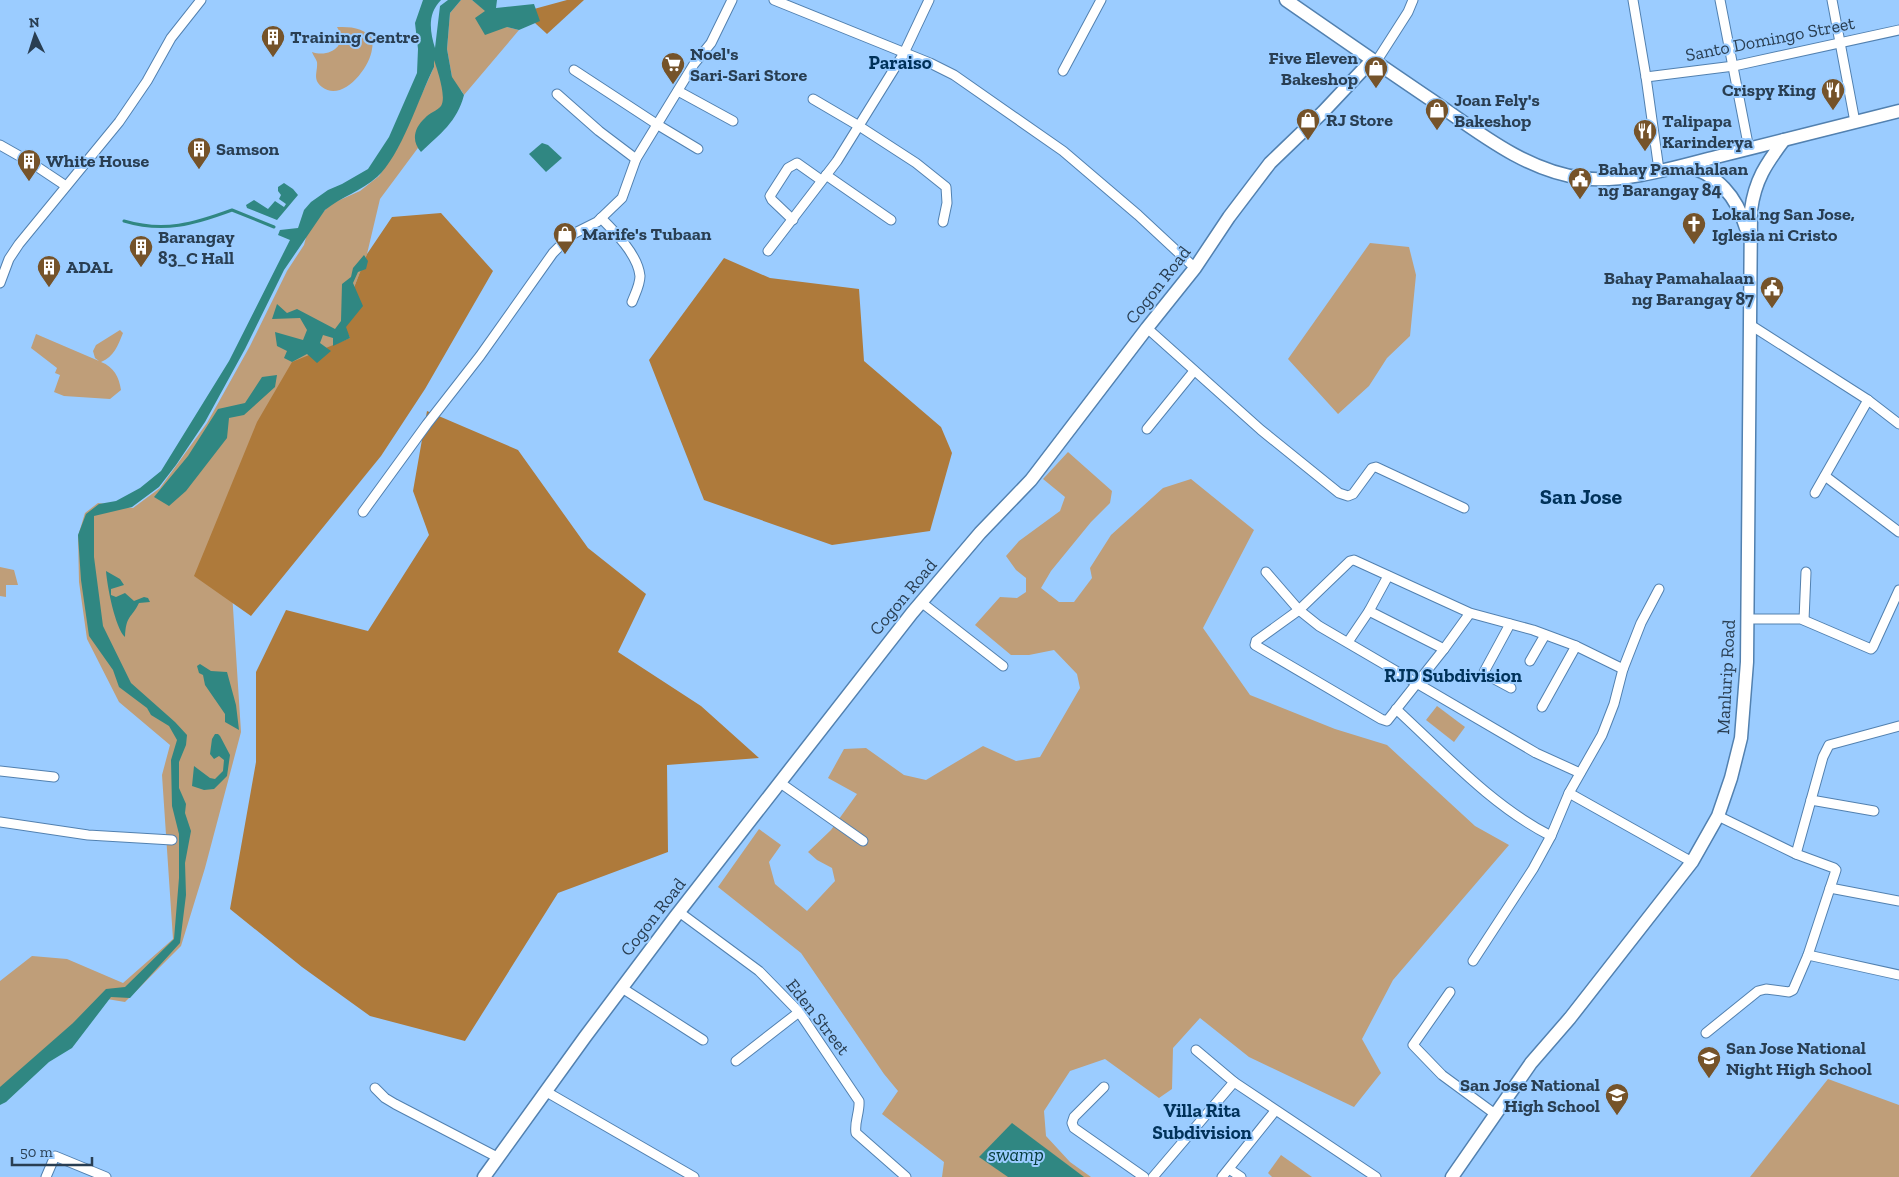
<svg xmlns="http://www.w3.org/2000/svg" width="1899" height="1177" font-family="'Zilla Slab',serif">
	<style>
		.green { fill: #bf9e79 }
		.forest { fill: #ae7a3b }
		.water { fill: #308782 }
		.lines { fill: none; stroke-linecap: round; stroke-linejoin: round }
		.stream { stroke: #308782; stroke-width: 3 }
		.street-casing { stroke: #5281b0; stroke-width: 11 }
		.secondary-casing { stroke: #5281b0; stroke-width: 15 }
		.street { stroke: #fff; stroke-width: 9 }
		.secondary { stroke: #fff; stroke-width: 12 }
		.labels { text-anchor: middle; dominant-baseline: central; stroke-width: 4; stroke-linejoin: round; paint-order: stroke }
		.poi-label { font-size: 18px; font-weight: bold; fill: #293e52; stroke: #9bccff; text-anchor: start }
		.street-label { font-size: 18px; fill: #293e52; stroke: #9bccff }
		.neighbourhood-label { font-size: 19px; font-weight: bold; fill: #00325a; stroke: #9bccff }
		.water-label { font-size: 19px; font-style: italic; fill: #053c39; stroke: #9bccff }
		.district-label { font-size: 22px; font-weight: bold; fill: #00325a; stroke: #9bccff }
	</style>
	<rect width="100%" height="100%" fill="#9bccff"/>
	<g class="green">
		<polygon points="461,0 472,0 507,27 519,30 464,95 461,90 380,199 367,254 341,321 350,338 226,499 241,732 205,868 181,946 125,1002 107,999 0,1096 0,981 32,956 67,959 123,983 173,939 162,775 170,745 119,702 87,639 79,582 78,536 85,513 98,503 133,508 160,488 207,423 250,346 287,271 304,245 308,230 325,210 333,203 360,191 379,176 398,147 434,67 434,57 452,77 447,49 450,13"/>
		<path d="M337 27C351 27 362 27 372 38 372 41 373 46 372 49 370 68 342 103 322 87 312 79 318 72 317 62 316 59 313 55 312 52 329 58 349 46 337 27Z"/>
		<polygon points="1370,243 1409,247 1416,275 1410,336 1387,358 1369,386 1338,414 1288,359"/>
		<path d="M120 330 123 333C118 345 114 357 101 362 114 367 119 377 121 390L110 399 64 396 54 392 60 375 55 373 57 368 31 348 36 334 99 361 95 358 93 351 96 345Z"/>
		<polygon points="1068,452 1112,491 1110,503 1091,522 1051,571 1041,588 1059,602 1074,602 1092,578 1090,568 1111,535 1163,488 1191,479 1254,530 1203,628 1250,695 1335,729 1387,745 1475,826 1509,845 1393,980 1362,1039 1381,1073 1354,1107 1249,1057 1200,1018 1173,1048 1172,1089 1159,1098 1105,1059 1070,1071 1044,1111 1046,1136 1070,1162 1091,1177 942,1177 944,1162 882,1114 898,1091 884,1074 801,953 718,887 759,829 781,845 769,862 775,884 807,911 835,881 832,868 817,860 808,852 831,830 857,794 828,778 844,749 866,748 904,775 926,780 983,746 1016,761 1040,757 1080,688 1077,674 1054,650 1029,655 1011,655 975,625 1000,597 1017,598 1026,592 1026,578 1016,570 1006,556 1019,541 1060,511 1065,497 1043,479"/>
		<polygon points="0,567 14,570 18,585 6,585 6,597 0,596"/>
		<polygon points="1437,706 1465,727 1454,742 1426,720"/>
		<polygon points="1828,1079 1899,1105 1899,1177 1750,1177"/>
		<polygon points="1281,1155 1312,1177 1272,1177 1268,1173"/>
	</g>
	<g class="forest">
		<polygon points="567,0 584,0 547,34 523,12"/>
		<polygon points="441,213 493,271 425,389 381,456 251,616 194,576 257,422 292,362 350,338 341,321 367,254 392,217"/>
		<polygon points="724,258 770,278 859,289 864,361 941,427 952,453 930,531 832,545 704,500 649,360"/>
		<polygon points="427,411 518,450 588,548 646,594 618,652 701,706 759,758 667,765 668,852 558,893 465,1041 370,1016 302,967 230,909 256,762 256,672 286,610 368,631 429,535 413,491"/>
	</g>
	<g class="water">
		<path d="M423 0H441C427 14 430 32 435 48L440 6 448 0H461L450 13 447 49 452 77 464 95C457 122 440 134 421 152 411 141 414 128 425 118 429 113 437 111 441 106 447 97 437 69 434 60V67C419 97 401 156 377 177 361 191 341 197 325 210L284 270 245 349 205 422 176 465 159 487 132 507 94 516V557L103 626 131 683 175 722 187 735 186 745 179 762V788L186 804 185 813 191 831 185 863 186 895 180 943 130 998 111 997 72 1048 49 1062 6 1102 0 1105V1087L73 1023 106 989 125 987 174 939 179 878V834L172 806 171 760 177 740 169 726 151 715 147 708 119 687 113 670 89 636 81 580 78 535 86 514 99 504 116 501 140 488 161 471 229 361 290 240 278 235 280 230 298 228 304 210 311 202 328 190 342 184 368 169 389 137 417 73 418 49 415 23Z"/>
		<polygon points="472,0 497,0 496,8 534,4 540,21 519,30 507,27 485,35 475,18 485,11"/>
		<polygon points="542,143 548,145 562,158 546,172 529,154"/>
		<polygon points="284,183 293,189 298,195 277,220 247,208 246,205 254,200 268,209 275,201 284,207 286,204 279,199 281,195 278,191 278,187"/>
		<polygon points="364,255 368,261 366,269 358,272 353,283 363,306 346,327 350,338 333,346 333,338 323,335 320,343 331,351 317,363 307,354 292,362 284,358 287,351 277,346 275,332 303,340 307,330 300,318 272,319 277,304 287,313 297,309 335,329 341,321 342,284 351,277 353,268"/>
		<polygon points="277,375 275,387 244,415 229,418 227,438 186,491 169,506 154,497 188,456 218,409 245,403 262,377"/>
		<path d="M106 571 120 579 124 585 111 589V595L116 597 125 593 134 601 144 597 148 598 150 602 139 603C131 619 126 615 125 637 115 628 107 585 106 571Z"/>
		<polygon points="200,664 211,671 227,672 236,705 239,730 225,722 225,714 205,685 203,675 199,673 197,666"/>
		<polygon points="215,734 218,734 220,736 230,755 227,776 214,789 204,790 192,786 194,766 210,778 215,779 223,771 224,760 219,756 214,759 210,754 212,739"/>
		<polygon points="1012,1123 1084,1177 1008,1177 979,1157"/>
	</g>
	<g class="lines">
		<path class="stream" d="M124 221C164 233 194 224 232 210L274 227"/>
		<g class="street-casing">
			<g id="street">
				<polyline points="774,0 930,63 954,75 1063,151 1138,215 1195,268"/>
				<polyline points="1633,0 1646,77 1659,170"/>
				<polyline points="1720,0 1749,149"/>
				<polyline points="1832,0 1855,122"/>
				<polyline points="1376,62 1408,12 1413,0"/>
				<polyline points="574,70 658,125 698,149"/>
				<polyline points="1063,71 1101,0"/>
				<polyline points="1646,77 1734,66 1899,30"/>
				<polyline points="678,91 733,121"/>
				<polyline points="557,94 599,131 636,159"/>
				<polyline points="813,99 859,126 916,163 946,187 947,203 943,222"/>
				<polyline points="0,145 30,162 66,186"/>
				<polyline points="826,175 891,220"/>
				<path d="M601 218C615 232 638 255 640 276 640 285 635 294 632 302"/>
				<polyline points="793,220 772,200 770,196 788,168 797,163 821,180"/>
				<polyline points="768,251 837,161 904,53 929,0"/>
				<polyline points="0,283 9,259 19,244 119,122 147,81 171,38 201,0"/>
				<polyline points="1749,324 1868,400 1899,424"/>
				<polyline points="1147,328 1261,430 1339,493 1348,496 1353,494 1372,468 1376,467 1464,508"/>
				<polyline points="1147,429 1194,371"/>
				<polyline points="1825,476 1899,532"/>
				<polyline points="1815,493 1868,400"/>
				<polyline points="363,512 427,424 480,356 553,253 571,235 597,222 622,198 636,159 694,64 711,43 732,0"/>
				<polyline points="1266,572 1299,610 1319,626 1536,753 1580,773"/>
				<polyline points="921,602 1003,666"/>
				<polyline points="1369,611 1444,649"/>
				<polyline points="1470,613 1444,649 1387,721 1381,719 1255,645 1256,641 1299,610 1350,561 1354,560 1470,613 1533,630 1576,646 1623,669"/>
				<polyline points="1747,619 1801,619 1871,649 1873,647 1899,590"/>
				<polyline points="1804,620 1806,572"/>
				<polyline points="1510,624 1484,672 1485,674 1511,688"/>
				<polyline points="1348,642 1369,611 1388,576"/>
				<polyline points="1530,661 1545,635"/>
				<polyline points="1542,707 1576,646"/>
				<path d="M1396 709C1445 754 1492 806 1551 836"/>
				<polyline points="0,771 54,777"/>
				<polyline points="779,782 863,841"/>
				<polyline points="1569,793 1692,862"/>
				<polyline points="1811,800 1874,811"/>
				<polyline points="0,822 88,835 172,840"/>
				<polyline points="1796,854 1823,757 1829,745 1899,726"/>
				<polyline points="1830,888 1899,901"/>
				<path d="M679 912 759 971 799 1012 859 1101C860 1112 854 1122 856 1133L906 1177"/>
				<polyline points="1808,955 1899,975"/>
				<polyline points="1473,961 1533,869 1551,836 1569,793 1602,735 1614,704 1623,669 1641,623 1659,589"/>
				<polyline points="622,988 703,1040"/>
				<polyline points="1450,992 1413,1045 1442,1075 1495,1114"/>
				<polyline points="1706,1033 1758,991 1766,989 1789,992 1793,990 1808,955 1836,870 1834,868 1796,854 1718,816"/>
				<polyline points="1196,1050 1234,1082 1376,1177"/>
				<polyline points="736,1061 799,1012"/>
				<polyline points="1104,1087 1074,1117 1072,1123 1074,1128 1144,1177"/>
				<polyline points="375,1088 385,1098 395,1104 497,1157"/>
				<polyline points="545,1091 694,1177"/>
				<polyline points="1229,1169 1241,1177"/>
				<polyline points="46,1177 55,1156 106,1177"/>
				<polyline points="1153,1177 1234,1082"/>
				<polyline points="1222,1177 1275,1111"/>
			</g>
		</g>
		<g class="secondary-casing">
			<g id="secondary">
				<path d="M1286 0C1335 34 1384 68 1433 101 1478 132 1526 171 1582 178 1621 184 1677 167 1716 157 1777 142 1838 126 1899 111"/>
				<path d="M1685 166C1717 173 1737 197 1746 228"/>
				<polyline points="484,1177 585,1037 675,917 912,613 980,533 1031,480 1147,328 1195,268 1229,217 1270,163 1323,112 1372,60"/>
				<path d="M1452 1177 1531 1063 1570 1018 1692 862 1718 816 1731 778 1741 738 1747 662 1751 210C1755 180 1766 164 1784 140"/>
			</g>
		</g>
		<use href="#street" class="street"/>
		<use href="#secondary" class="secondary"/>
	</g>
	<defs>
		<g id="building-pin" transform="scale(1.25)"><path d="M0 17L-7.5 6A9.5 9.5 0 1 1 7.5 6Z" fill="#75532a" stroke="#9bccff"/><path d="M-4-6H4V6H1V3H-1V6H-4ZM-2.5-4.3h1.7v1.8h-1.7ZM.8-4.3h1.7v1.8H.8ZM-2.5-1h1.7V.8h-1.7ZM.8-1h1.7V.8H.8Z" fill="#fff"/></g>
		<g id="supermarket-pin" transform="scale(1.25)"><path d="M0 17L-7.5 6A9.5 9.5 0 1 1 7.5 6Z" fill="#75532a" stroke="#9bccff"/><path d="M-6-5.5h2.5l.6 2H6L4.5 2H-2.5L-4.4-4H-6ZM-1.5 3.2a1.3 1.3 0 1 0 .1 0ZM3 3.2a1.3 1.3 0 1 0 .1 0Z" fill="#fff"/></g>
		<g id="shop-pin" transform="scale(1.25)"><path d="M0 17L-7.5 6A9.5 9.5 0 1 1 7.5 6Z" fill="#75532a" stroke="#9bccff"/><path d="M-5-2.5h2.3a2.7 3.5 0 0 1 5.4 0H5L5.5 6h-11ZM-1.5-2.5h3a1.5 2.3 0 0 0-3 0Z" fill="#fff"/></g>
		<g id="restaurant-pin" transform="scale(1.25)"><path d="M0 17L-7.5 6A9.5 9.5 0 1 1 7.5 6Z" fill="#75532a" stroke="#9bccff"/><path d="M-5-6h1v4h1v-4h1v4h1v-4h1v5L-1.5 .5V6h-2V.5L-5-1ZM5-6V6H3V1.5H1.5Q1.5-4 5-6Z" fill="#fff"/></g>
		<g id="civic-pin" transform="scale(1.25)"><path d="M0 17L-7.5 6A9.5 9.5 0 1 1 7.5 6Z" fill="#75532a" stroke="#9bccff"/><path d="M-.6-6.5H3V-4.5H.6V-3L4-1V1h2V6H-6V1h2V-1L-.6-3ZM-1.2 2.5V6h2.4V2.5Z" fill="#fff"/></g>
		<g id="church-pin" transform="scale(1.25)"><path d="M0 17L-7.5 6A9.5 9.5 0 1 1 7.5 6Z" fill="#75532a" stroke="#9bccff"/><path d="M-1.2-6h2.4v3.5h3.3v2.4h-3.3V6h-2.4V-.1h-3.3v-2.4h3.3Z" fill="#fff"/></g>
		<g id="school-pin" transform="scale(1.25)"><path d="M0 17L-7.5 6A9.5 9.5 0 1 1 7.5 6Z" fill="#75532a" stroke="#9bccff"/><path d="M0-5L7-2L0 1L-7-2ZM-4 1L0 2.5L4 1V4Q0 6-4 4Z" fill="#fff"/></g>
	</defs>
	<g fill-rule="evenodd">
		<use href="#building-pin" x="273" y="37"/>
		<use href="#supermarket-pin" x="673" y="64"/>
		<use href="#shop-pin" x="1376" y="68"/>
		<use href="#restaurant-pin" x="1833" y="90"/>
		<use href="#shop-pin" x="1437" y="110"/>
		<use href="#shop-pin" x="1308" y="120"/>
		<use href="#restaurant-pin" x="1645" y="131"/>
		<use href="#building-pin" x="199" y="149"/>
		<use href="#building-pin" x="29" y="161"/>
		<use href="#civic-pin" x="1580" y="179"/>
		<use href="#church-pin" x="1694" y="224"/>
		<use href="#shop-pin" x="565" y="234"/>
		<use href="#building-pin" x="141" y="247"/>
		<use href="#building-pin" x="49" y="267"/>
		<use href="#civic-pin" x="1772" y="288"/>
		<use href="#school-pin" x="1709" y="1058"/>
		<use href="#school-pin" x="1617" y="1095"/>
	</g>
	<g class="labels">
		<g class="poi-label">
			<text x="290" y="37">Training Centre</text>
			<text x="690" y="54">Noel's<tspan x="690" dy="21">Sari-Sari Store</tspan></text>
			<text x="1358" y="58" text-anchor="end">Five Eleven<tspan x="1358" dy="21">Bakeshop</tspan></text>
			<text x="1816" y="90" text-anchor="end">Crispy King</text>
			<text x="1454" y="100">Joan Fely's<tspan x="1454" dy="21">Bakeshop</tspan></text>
			<text x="1326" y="120">RJ Store</text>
			<text x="1662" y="121">Talipapa<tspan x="1662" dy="21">Karinderya</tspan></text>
			<text x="216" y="149">Samson</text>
			<text x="46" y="161">White House</text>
			<text x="1598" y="169">Bahay Pamahalaan<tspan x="1598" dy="21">ng Barangay 84</tspan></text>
			<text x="1712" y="214">Lokal ng San Jose,<tspan x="1712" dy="21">Iglesia ni Cristo</tspan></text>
			<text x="582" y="234">Marife's Tubaan</text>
			<text x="158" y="237">Barangay<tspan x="158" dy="21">83_C Hall</tspan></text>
			<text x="66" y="267">ADAL</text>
			<text x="1754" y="278" text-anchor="end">Bahay Pamahalaan<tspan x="1754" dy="21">ng Barangay 87</tspan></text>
			<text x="1726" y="1048">San Jose National<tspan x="1726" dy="21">Night High School</tspan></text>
			<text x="1600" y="1085" text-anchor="end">San Jose National<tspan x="1600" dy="21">High School</tspan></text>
		</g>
		<g class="street-label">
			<text transform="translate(1770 39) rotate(-11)">Santo Domingo Street</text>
			<text transform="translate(1158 285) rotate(-52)">Cogon Road</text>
			<text transform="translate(903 597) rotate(-50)">Cogon Road</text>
			<text transform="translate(1726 677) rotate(-87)">Manlurip Road</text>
			<text transform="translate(653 917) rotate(-52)">Cogon Road</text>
			<text transform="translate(818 1017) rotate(52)">Eden Street</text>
		</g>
		<g class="neighbourhood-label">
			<text x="900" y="62">Paraiso</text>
			<text x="1453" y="675">RJD Subdivision</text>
			<text x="1202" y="1110">Villa Rita<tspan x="1202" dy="22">Subdivision</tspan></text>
		</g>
		<g class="water-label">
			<text x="1016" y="1154">swamp</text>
		</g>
		<g class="district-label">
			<text x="1581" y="496">San Jose</text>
		</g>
	</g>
	<g transform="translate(35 35) rotate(356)" stroke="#9bccff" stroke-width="4" paint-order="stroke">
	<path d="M0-4L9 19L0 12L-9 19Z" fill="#293e52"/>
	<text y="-8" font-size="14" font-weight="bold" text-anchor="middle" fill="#293e52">N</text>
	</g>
	<path d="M12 1157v8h80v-8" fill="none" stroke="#293e52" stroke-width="2.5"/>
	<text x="20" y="1157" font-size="15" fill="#293e52" stroke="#9bccff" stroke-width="4" paint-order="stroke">50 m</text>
</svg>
